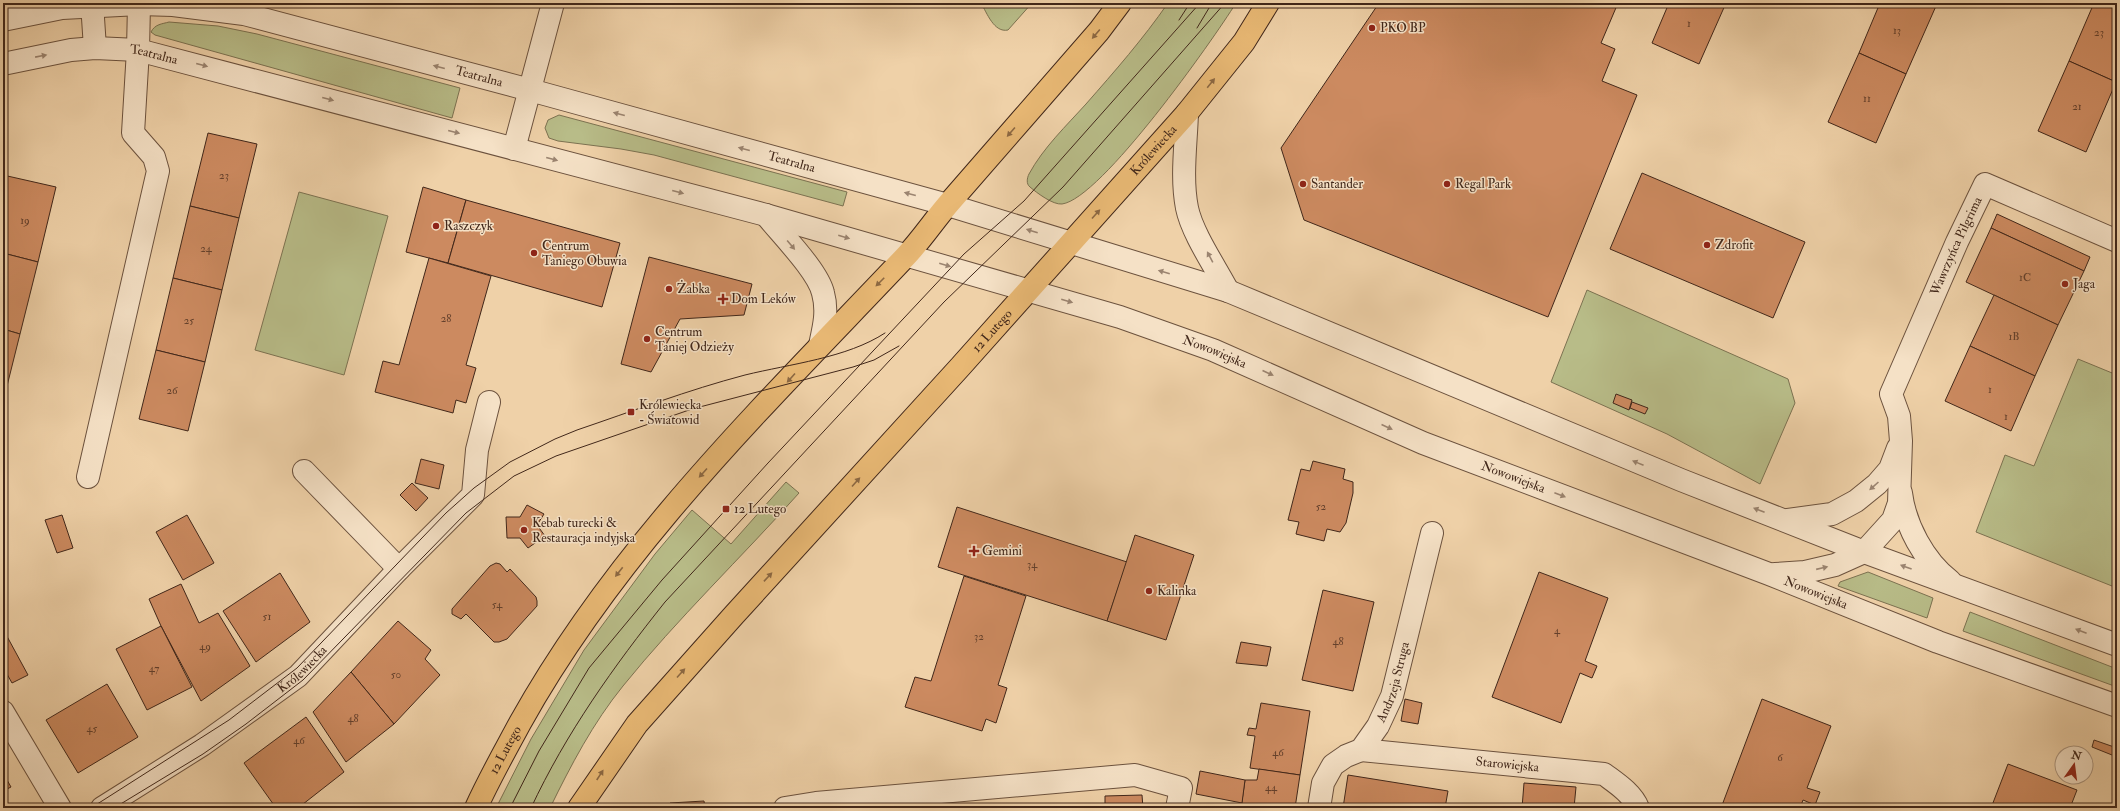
<svg xmlns="http://www.w3.org/2000/svg" width="2120" height="811" font-family="'IM FELL Double Pica',serif">
	<style>
		.green { fill: #b8bc88; stroke: #7c7251 }
		.building { fill: #cc8a60; stroke: #41271a }
		.lines { fill: none; stroke-linecap: round; stroke-linejoin: round }
		.minor-casing { stroke: #6c523e; stroke-width: 24 }
		.major-casing { stroke: #41271a; stroke-width: 24 }
		.minor { stroke: #f5e1c6; stroke-width: 22 }
		.major { stroke: #e8b874; stroke-width: 22 }
		.tram { stroke: #41271a; stroke-width: 1 }
		.oneway { fill: #8c6842 }
		.oneway2 { fill: #9b8470 }
		.poi-dot { fill: #8f2418; stroke: #f5e1c6; stroke-width: 1.5 }
		.labels { text-anchor: middle; dominant-baseline: central; stroke-width: 3; stroke-linejoin: round; paint-order: stroke }
		.number-label { font-size: 11px; fill: #64402c }
		.poi-label { font-size: 13px; fill: #41271a; stroke: #f5e1c6; text-anchor: start }
		.street-label { font-size: 13px; fill: #41271a; stroke: #f5e1c6 }
	</style>
	<rect width="100%" height="100%" fill="#efd1a8"/>
	<filter id="stains"><feTurbulence type="fractalNoise" baseFrequency=".005" numOctaves="4"/><feColorMatrix values="0 0 0 0 .2 0 0 0 0 .09 0 0 0 0 .02 0 0 0 .5 -.17"/></filter>
	<radialGradient id="worn" r=".72"><stop offset=".6" stop-color="#630" stop-opacity="0"/><stop offset="1" stop-color="#630" stop-opacity=".3"/></radialGradient>
	<g class="green">
		<path d="M981 3H1032L1008 30C994 33 987 13 981 3Z"/>
		<path d="M1168 3H1236C1213 40 1101 199 1062 204 1053 205 1037 193 1030 187 1026 184 1027 178 1029 174 1043 148 1067 125 1086 104 1115 71 1143 39 1168 3Z"/>
		<path d="M169 22 218 26 257 34 460 88 452 118 155 35 151 32C155 24 162 24 169 22Z"/>
		<polygon points="559,115 847,192 843,206 654,155 621,149 558,141 549,138 545,128 548,120"/>
		<polygon points="299,192 388,216 344,375 255,350"/>
		<polygon points="1587,290 1788,379 1795,403 1760,484 1667,434 1551,382"/>
		<polygon points="2078,359 2117,375 2117,588 1976,532 2005,455 2034,466"/>
		<path d="M786 482 799 493C741 558 678 618 623 686 593 723 571 765 550 808H496L531 739 584 650 655 554 692 510 731 544Z"/>
		<polygon points="1868,572 1933,598 1927,618 1838,586 1840,582"/>
		<polygon points="1970,612 2117,669 2117,687 1963,631"/>
	</g>
	<g class="building">
		<polygon points="1379,3 1618,3 1601,43 1615,49 1602,81 1637,95 1548,317 1304,220 1281,148"/>
		<polygon points="1669,3 1726,3 1699,64 1652,43"/>
		<polygon points="1880,3 1929,3 1936,6 1906,74 1859,53"/>
		<polygon points="2094,3 2117,3 2116,82 2069,61"/>
		<polygon points="1859,53 1906,74 1876,143 1828,122"/>
		<polygon points="2069,61 2116,82 2086,152 2038,131"/>
		<polygon points="208,133 257,144 239,218 190,206"/>
		<polygon points="1642,173 1805,242 1773,318 1610,249"/>
		<polygon points="3,175 56,187 38,262 3,253"/>
		<polygon points="423,187 466,200 448,263 406,252"/>
		<polygon points="466,200 620,243 602,307 448,263"/>
		<polygon points="190,206 239,218 222,290 173,278"/>
		<polygon points="1997,214 2090,257 2084,271 1991,228"/>
		<polygon points="1991,228 2084,271 2058,325 1966,282"/>
		<polygon points="3,253 38,262 20,334 3,329"/>
		<polygon points="649,257 752,284 744,315 680,319 651,372 621,364"/>
		<polygon points="429,258 491,276 466,365 476,368 466,403 456,400 453,413 375,392 383,361 399,365"/>
		<polygon points="173,278 222,290 205,362 156,350"/>
		<polygon points="1994,295 2058,325 2035,376 1970,346"/>
		<polygon points="3,329 20,334 3,402"/>
		<polygon points="1970,346 2035,376 2011,431 1945,401"/>
		<polygon points="156,350 205,362 188,431 139,419"/>
		<polygon points="1616,394 1632,400 1629,410 1613,403"/>
		<polygon points="1632,402 1648,408 1645,414 1630,408"/>
		<polygon points="421,459 444,465 439,489 415,483"/>
		<polygon points="1313,461 1345,469 1343,479 1353,482 1353,493 1346,523 1340,532 1327,529 1324,541 1296,534 1299,522 1288,520 1301,469 1310,471"/>
		<polygon points="412,483 428,498 416,511 400,495"/>
		<polygon points="527,505 544,514 537,525 545,536 528,548 520,538 507,538 506,517 520,517"/>
		<polygon points="957,507 1127,562 1107,621 938,567"/>
		<polygon points="62,515 73,548 57,553 45,520"/>
		<polygon points="187,515 214,563 183,580 156,532"/>
		<polygon points="1135,535 1194,555 1166,640 1107,621"/>
		<polygon points="496,563 500,564 507,572 510,569 536,597 537,601 537,606 507,639 499,642 494,642 466,614 461,619 452,614 452,609 490,566"/>
		<polygon points="1539,572 1608,598 1585,661 1597,666 1592,678 1580,673 1561,723 1492,697"/>
		<polygon points="280,573 310,622 256,662 223,611"/>
		<polygon points="964,576 1026,596 998,685 1007,688 996,723 986,719 982,731 905,707 915,677 931,681"/>
		<polygon points="181,584 199,623 218,613 250,666 201,701 161,626 149,599"/>
		<polygon points="1323,590 1374,602 1353,691 1302,680"/>
		<polygon points="398,621 431,650 425,659 440,675 394,724 351,672"/>
		<polygon points="161,626 192,687 147,710 116,649"/>
		<polygon points="3,629 28,675 12,683 3,667"/>
		<polygon points="1241,642 1271,647 1267,666 1236,663"/>
		<polygon points="351,672 394,724 346,762 313,712"/>
		<polygon points="107,684 138,737 78,773 46,720"/>
		<polygon points="1405,699 1422,703 1418,724 1401,721"/>
		<polygon points="1762,699 1831,726 1807,788 1820,792 1815,805 1803,800 1800,808 1721,808"/>
		<polygon points="1261,703 1310,711 1300,775 1250,768 1255,736 1247,735 1249,728 1256,729"/>
		<polygon points="306,717 344,772 298,808 276,808 244,763"/>
		<polygon points="2094,740 2117,748 2117,757 2092,747"/>
		<polygon points="2008,764 2077,790 2070,808 1991,808"/>
		<polygon points="1259,769 1300,775 1295,808 1241,808 1245,780 1257,780"/>
		<polygon points="1200,771 1245,780 1242,803 1196,794"/>
		<polygon points="3,773 11,787 3,791"/>
		<polygon points="1348,775 1448,791 1445,808 1343,808"/>
		<polygon points="1524,783 1576,787 1574,808 1522,808"/>
		<polygon points="1142,795 1143,808 1105,808 1105,796"/>
		<polygon points="704,801 705,808 670,808 670,803"/>
	</g>
	<g class="lines">
		<g class="minor-casing">
			<g id="minor">
				<polyline points="92,3 95,48"/>
				<path id="s1" d="M3 20 62 8 139 4 173 5 244 14 530 90 948 205 1228 291 1681 480 1864 552 2117 645"/>
				<path id="s2" d="M3 64 71 50 95 48 138 50 766 215 1120 317 1213 350 1423 443 1769 574 1938 642 2117 706"/>
				<path d="M1187 113C1186 144 1181 178 1187 208 1192 233 1216 268 1228 291"/>
				<polyline points="514,149 553,3"/>
				<path d="M766 215C781 234 818 271 823 293 828 311 824 327 820 345"/>
				<polyline points="304,471 399,569"/>
				<polyline points="88,477 158,171 154,157 133,133 138,50 139,4"/>
				<path d="M1901 493C1905 525 1924 561 1950 581"/>
				<polyline points="1788,520 1832,514 1856,501 1877,484 1890,469 1898,448"/>
				<path id="s3" d="M1775 574 1805 572 1835 565 1864 552 1893 520 1899 503 1901 441 1899 416 1891 394 1957 242 1985 184 2117 241"/>
				<polyline points="3,712 60,808"/>
				<path id="s4" d="M1361 750 1604 774C1616 783 1632 793 1638 808"/>
				<path id="s5" d="M102 808 202 745 298 676 399 569 473 495 477 450 489 402"/>
				<polyline points="785,808 816,803 1135,775 1181,788 1177,808"/>
				<path id="s6" d="M1319 808 1323 783 1333 765 1346 756 1361 750 1378 726 1392 696 1432 533"/>
			</g>
		</g>
		<g class="major-casing">
			<g id="major">
				<path id="s7" d="M476 808C489 779 505 751 520 723 619 545 767 403 906 256 922 239 935 219 950 202 1000 145 1049 88 1099 31L1120 3"/>
				<path id="s8" d="M579 808 637 724 734 615 960 367 1187 113 1244 42 1268 3"/>
			</g>
		</g>
		<use href="#minor" class="minor"/>
		<use href="#major" class="major"/>
		<g class="tram">
			<polyline points="1179,20 1190,3"/>
			<polyline points="1197,28 1212,3"/>
			<path d="M91 808 229 720 297 668 446 513 474 488 510 462 555 439 577 430C633 411 688 390 745 375 790 364 847 358 885 333"/>
			<polyline points="114,808 203,754 246,724 303,680 466,513 514,476 556,456 692,409 853,367 874,360 899,346"/>
			<polyline points="510,808 539,751 589,668 662,580 768,463 964,254 1024,201 1200,3"/>
			<path d="M531 808C566 733 614 666 665 602L944 302 1063 187 1225 3"/>
		</g>
	</g>
	<defs><path id="oneway-solid" d="M-6-.8H1V-3.2L6.5 0L1 3.2V.8H-6Z"/></defs>
	<g class="oneway">
		<use href="#oneway-solid" transform="translate(1096 34) rotate(130)"/>
		<use href="#oneway-solid" transform="translate(1211 83) rotate(-51)"/>
		<use href="#oneway-solid" transform="translate(1011 132) rotate(131)"/>
		<use href="#oneway-solid" transform="translate(1096 214) rotate(-48)"/>
		<use href="#oneway-solid" transform="translate(880 282) rotate(135)"/>
		<use href="#oneway-solid" transform="translate(791 378) rotate(132)"/>
		<use href="#oneway-solid" transform="translate(703 473) rotate(132)"/>
		<use href="#oneway-solid" transform="translate(856 482) rotate(-48)"/>
		<use href="#oneway-solid" transform="translate(619 572) rotate(128)"/>
		<use href="#oneway-solid" transform="translate(768 577) rotate(-47)"/>
		<use href="#oneway-solid" transform="translate(681 673) rotate(-48)"/>
		<use href="#oneway-solid" transform="translate(600 775) rotate(-57)"/>
	</g>
	<g class="oneway2">
		<use href="#oneway-solid" transform="translate(41 56) rotate(-11)"/>
		<use href="#oneway-solid" transform="translate(202 65) rotate(15)"/>
		<use href="#oneway-solid" transform="translate(439 67) rotate(-165)"/>
		<use href="#oneway-solid" transform="translate(328 99) rotate(15)"/>
		<use href="#oneway-solid" transform="translate(619 114) rotate(-165)"/>
		<use href="#oneway-solid" transform="translate(454 132) rotate(14)"/>
		<use href="#oneway-solid" transform="translate(744 149) rotate(-165)"/>
		<use href="#oneway-solid" transform="translate(552 159) rotate(15)"/>
		<use href="#oneway-solid" transform="translate(678 192) rotate(15)"/>
		<use href="#oneway-solid" transform="translate(910 194) rotate(-165)"/>
		<use href="#oneway-solid" transform="translate(1032 231) rotate(-162)"/>
		<use href="#oneway-solid" transform="translate(844 237) rotate(16)"/>
		<use href="#oneway-solid" transform="translate(791 245) rotate(50)"/>
		<use href="#oneway-solid" transform="translate(1210 257) rotate(-118)"/>
		<use href="#oneway-solid" transform="translate(945 265) rotate(16)"/>
		<use href="#oneway-solid" transform="translate(1164 272) rotate(-164)"/>
		<use href="#oneway-solid" transform="translate(1067 301) rotate(16)"/>
		<use href="#oneway-solid" transform="translate(1268 373) rotate(24)"/>
		<use href="#oneway-solid" transform="translate(1387 427) rotate(24)"/>
		<use href="#oneway-solid" transform="translate(1638 463) rotate(-158)"/>
		<use href="#oneway-solid" transform="translate(1874 486) rotate(138)"/>
		<use href="#oneway-solid" transform="translate(1560 495) rotate(21)"/>
		<use href="#oneway-solid" transform="translate(1759 510) rotate(-159)"/>
		<use href="#oneway-solid" transform="translate(1906 567) rotate(-160)"/>
		<use href="#oneway-solid" transform="translate(1822 568) rotate(-13)"/>
		<use href="#oneway-solid" transform="translate(2081 631) rotate(-159)"/>
	</g>
	<g class="poi-dot">
		<circle cx="1372" cy="28" r="4"/>
		<circle cx="1303" cy="184" r="4"/>
		<circle cx="1447" cy="184" r="4"/>
		<circle cx="436" cy="226" r="4"/>
		<circle cx="1707" cy="245" r="4"/>
		<circle cx="534" cy="253" r="4"/>
		<circle cx="2065" cy="284" r="4"/>
		<circle cx="669" cy="289" r="4"/>
		<path d="M721 293h4v4h4v4h-4v4h-4v-4h-4v-4h4z"/>
		<circle cx="647" cy="339" r="4"/>
		<rect x="627" y="408" width="8" height="8" rx="2"/>
		<rect x="722" y="505" width="8" height="8" rx="2"/>
		<circle cx="524" cy="530" r="4"/>
		<path d="M972 545h4v4h4v4h-4v4h-4v-4h-4v-4h4z"/>
		<circle cx="1149" cy="591" r="4"/>
	</g>
	<g class="labels">
		<g class="number-label">
			<text x="1689" y="23">1</text>
			<text x="1897" y="30">13</text>
			<text x="2099" y="32">23</text>
			<text x="1867" y="98">11</text>
			<text x="2077" y="106">21</text>
			<text x="224" y="175">23</text>
			<text x="25" y="220">19</text>
			<text x="206" y="248">24</text>
			<text x="2025" y="277">1C</text>
			<text x="446" y="318">28</text>
			<text x="189" y="320">25</text>
			<text x="2014" y="336">1B</text>
			<text x="1990" y="389">1</text>
			<text x="172" y="390">26</text>
			<text x="2006" y="416">1</text>
			<text x="1321" y="506">52</text>
			<text x="1032" y="564">34</text>
			<text x="497" y="604">54</text>
			<text x="267" y="616">51</text>
			<text x="1557" y="630">4</text>
			<text x="979" y="636">32</text>
			<text x="1338" y="641">48</text>
			<text x="205" y="646">49</text>
			<text x="154" y="668">47</text>
			<text x="396" y="674">50</text>
			<text x="353" y="718">48</text>
			<text x="92" y="728">45</text>
			<text x="299" y="740">46</text>
			<text x="1278" y="752">46</text>
			<text x="1780" y="757">6</text>
			<text x="1271" y="787">44</text>
		</g>
		<g class="poi-label">
			<text x="1380" y="28">PKO BP</text>
			<text x="1311" y="184">Santander</text>
			<text x="1455" y="184">Regal Park</text>
			<text x="444" y="226">Raszczyk</text>
			<text x="1715" y="245">Zdrofit</text>
			<text x="542" y="246">Centrum<tspan x="542" dy="15">Taniego Obuwia</tspan></text>
			<text x="2073" y="284">Jaga</text>
			<text x="677" y="289">Żabka</text>
			<text x="731" y="299">Dom Leków</text>
			<text x="655" y="332">Centrum<tspan x="655" dy="15">Taniej Odzieży</tspan></text>
			<text x="639" y="405">Królewiecka<tspan x="639" dy="15">- Światowid</tspan></text>
			<text x="734" y="509">12 Lutego</text>
			<text x="532" y="523">Kebab turecki &amp;<tspan x="532" dy="15">Restauracja indyjska</tspan></text>
			<text x="982" y="551">Gemini</text>
			<text x="1157" y="591">Kalinka</text>
		</g>
		<g class="street-label">
			<text stroke="none"><textPath href="#s2" startOffset="153">Teatralna</textPath></text>
			<text stroke="none"><textPath href="#s1" startOffset="486">Teatralna</textPath></text>
			<text stroke="none"><textPath href="#s8" startOffset="874">Królewiecka</textPath></text>
			<text stroke="none"><textPath href="#s1" startOffset="810">Teatralna</textPath></text>
			<text stroke="none"><textPath href="#s3" startOffset="426">Wawrzyńca Pilgrima</textPath></text>
			<text stroke="none"><textPath href="#s8" startOffset="632">12 Lutego</textPath></text>
			<text stroke="none"><textPath href="#s2" startOffset="1255">Nowowiejska</textPath></text>
			<text stroke="none"><textPath href="#s2" startOffset="1579">Nowowiejska</textPath></text>
			<text stroke="none"><textPath href="#s2" startOffset="1903">Nowowiejska</textPath></text>
			<text stroke="none"><textPath href="#s5" startOffset="244">Królewiecka</textPath></text>
			<text stroke="none"><textPath href="#s6" startOffset="154">Andrzeja Struga</textPath></text>
			<text stroke="none"><textPath href="#s7" startOffset="65">12 Lutego</textPath></text>
			<text stroke="none"><textPath href="#s4" startOffset="147">Starowiejska</textPath></text>
		</g>
	</g>
	<rect width="2120" height="811" fill="none" stroke="#efd1a8" stroke-width="16"/>
	<rect x="4" y="4" width="2112" height="803" fill="none" stroke="#41271a" stroke-width="2"/>
	<rect x="8" y="8" width="2104" height="795" fill="none" stroke="#41271a"/>
	<g transform="translate(2074 765) rotate(14)"><circle r="19" fill="#f5e1c6" stroke="#ad9781"/>
	<path d="M0-3L7 15L0 10L-7 15Z" fill="#8f2418"/>
	<text y="-6" font-size="11" font-weight="bold" text-anchor="middle" fill="#41271a">N</text>
	</g>
	<rect width="100%" height="100%" filter="url(#stains)"/>
	<rect width="100%" height="100%" fill="url(#worn)"/>
</svg>
